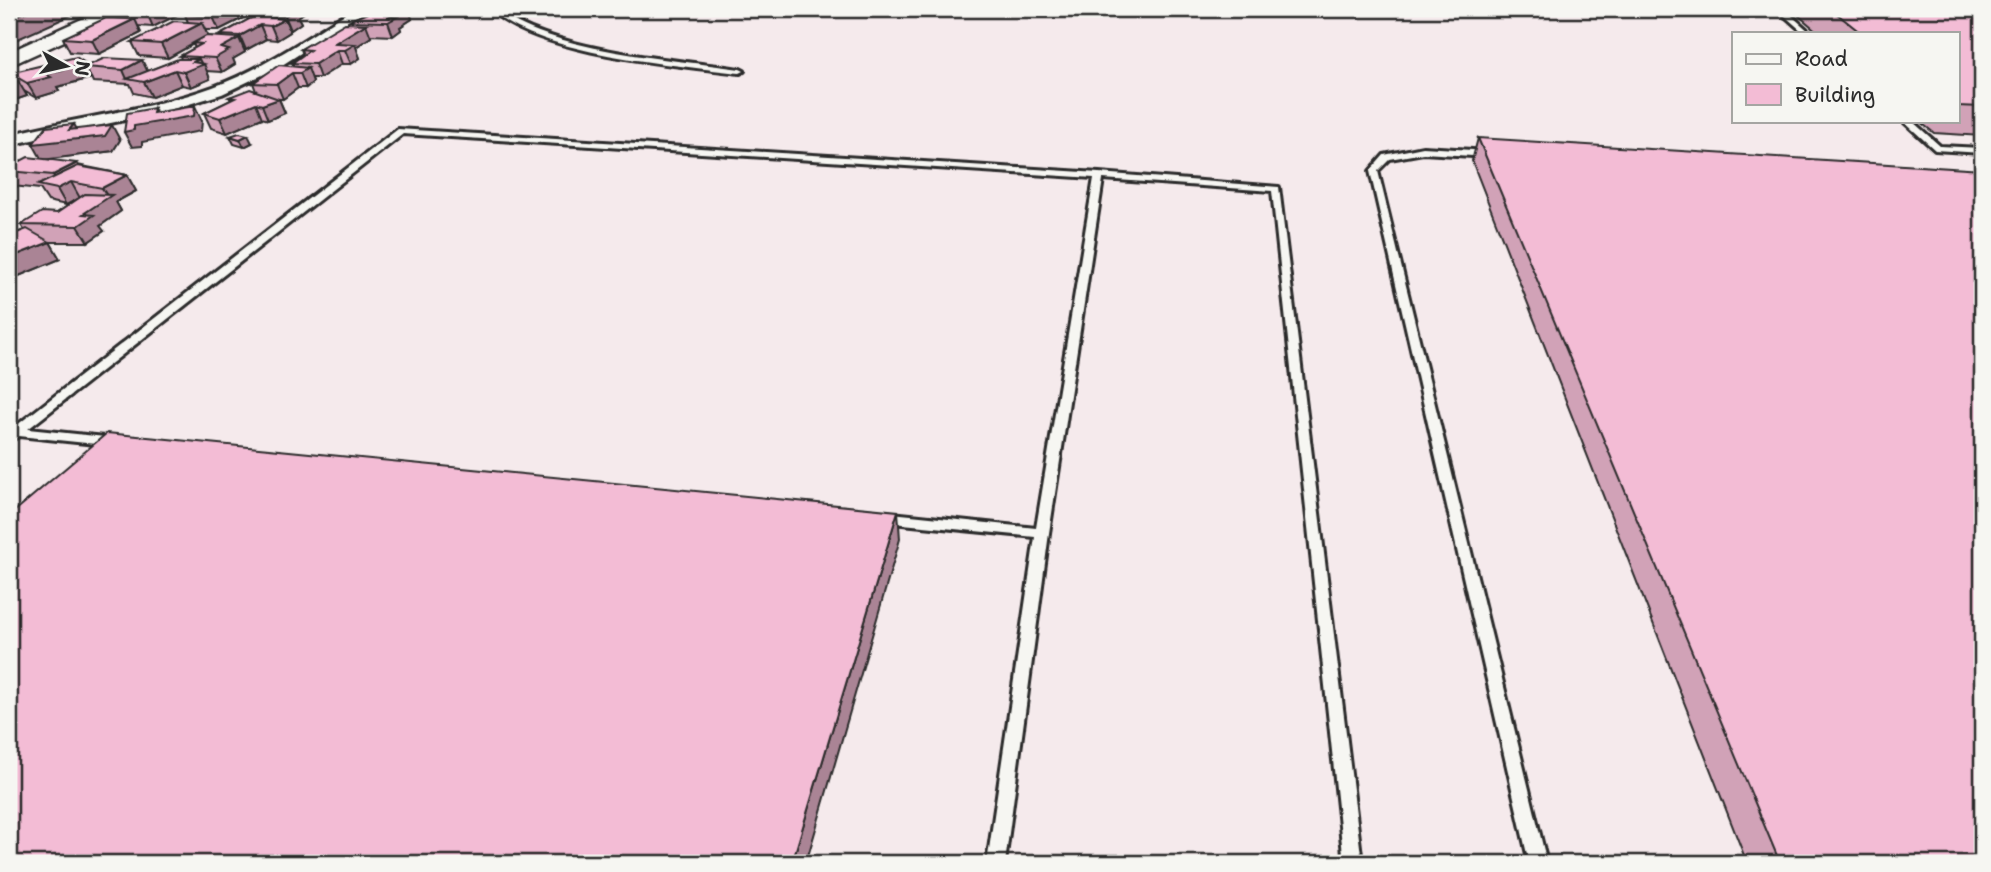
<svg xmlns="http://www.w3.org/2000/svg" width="1991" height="872" font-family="'Shantell Sans',sans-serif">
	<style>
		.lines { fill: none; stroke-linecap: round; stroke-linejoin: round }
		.service-casing { stroke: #2b2b2b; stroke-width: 6 }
		.minor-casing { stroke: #2b2b2b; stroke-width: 6 }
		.secondary-casing { stroke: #2b2b2b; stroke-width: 5 }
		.service { fill: #f6f6f2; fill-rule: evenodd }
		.minor { fill: #f6f6f2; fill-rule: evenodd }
		.secondary { fill: #f6f6f2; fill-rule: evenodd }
		.wall { fill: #d1a2b7; stroke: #2b2b2b; stroke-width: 2; fill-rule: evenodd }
		.shaded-wall { fill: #aa8495; stroke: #2b2b2b; stroke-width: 2 }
		.building { fill: #f3bcd5; stroke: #2b2b2b; stroke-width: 2 }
	</style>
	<rect width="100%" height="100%" fill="#f5eaec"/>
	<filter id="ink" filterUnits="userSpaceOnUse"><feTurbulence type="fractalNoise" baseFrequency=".0143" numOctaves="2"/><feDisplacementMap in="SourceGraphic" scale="14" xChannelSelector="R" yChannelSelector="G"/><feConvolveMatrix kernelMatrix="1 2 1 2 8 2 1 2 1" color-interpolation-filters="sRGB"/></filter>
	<g filter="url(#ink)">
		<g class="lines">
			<g class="service-casing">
				<g id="service">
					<path d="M490 9C501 9 508 18 518 23 536 32 555 38 574 43 628 57 685 61 740 69L744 71 740 73C676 65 535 54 490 9Z"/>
					<polygon points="1777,9 1784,9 1811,33 1804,33"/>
					<polygon points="1903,121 1912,121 1940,146 1982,148 1982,153 1935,150"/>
					<polygon points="398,129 1099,173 1279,187 1362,863 1344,863 1272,191 1103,179 1049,533 1005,863 987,863 1035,537 882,522 877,520 875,517 877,514 882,512 1036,528 1094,178 403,134 28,429 115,438 119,439 121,442 119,445 115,446 19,436 9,442 9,432 12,429"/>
					<polygon points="1423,147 1489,151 1493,154 1489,157 1423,153 1390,159 1378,171 1547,863 1529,863 1370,171 1384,155"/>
				</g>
			</g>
			<g class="minor-casing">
				<path id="minor" d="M353 9H369L279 67 222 94 166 111 9 145V135C76 117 147 111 213 87 263 69 308 37 353 9Z"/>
			</g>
			<g class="secondary-casing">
				<polygon id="secondary" points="104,9 128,9 126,13 9,66 9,52"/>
			</g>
			<use href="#service" class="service"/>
			<use href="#minor" class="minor"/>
			<use href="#secondary" class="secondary"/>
		</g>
		<g class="wall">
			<polygon points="125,9 189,9 153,27 138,26 141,33 99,54 70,52 63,38 122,19 119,12"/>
			<path d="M254 9V10L263 9H303L305 12 298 17 301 23 291 30H289L290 32 277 40 266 39 246 50H244L245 52 233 59 235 64 222 72 207 71 210 79 191 87 182 85 152 97 134 93 130 84 93 82 91 78 57 87 59 91 36 98 24 91 27 96 9 102V78L14 80 10 73 87 66 147 71 181 59 180 56 195 48 193 44 168 58 139 56 132 42 188 22 185 15ZM247 16 248 20 220 35 221 37 208 36 205 30H219Z"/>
			<polygon points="377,9 409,9 412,19 400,27 401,30 393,36 371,35 371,37 356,47 360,58 351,64 342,64 320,78 312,78 313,82 306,88 298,88 283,99 279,99 285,113 268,120 262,118 227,133 211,128 204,113 231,100 229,97 256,91 253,83 294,66 292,63 303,55 301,49 348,23 348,21"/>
			<polygon points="1791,9 1982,9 1982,136 1934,133 1919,121 1958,121 1958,33 1819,33"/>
			<polygon points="76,129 120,140 113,151 47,159 127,175 136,191 116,202 121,211 100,226 104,231 88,242 50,242 60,259 9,280 9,236 24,230 21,225 57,213 73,202 66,205 48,201 40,189 13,186 9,180 9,167 42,159"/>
			<polygon points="230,136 252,143 244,147 234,144"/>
			<polygon points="1478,138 1982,863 1747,863 1472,161"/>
		</g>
		<g class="shaded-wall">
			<polygon points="32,9 85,9 9,43 9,19"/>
			<polygon points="156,9 189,9 153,27 147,13"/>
			<polygon points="229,9 254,9 255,12 219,30 213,17"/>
			<polygon points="285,9 303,9 305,12 298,17 301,23 291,30 285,16"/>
			<polygon points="402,9 409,9 412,19 400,27 401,30 393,36 388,22 390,17"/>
			<polygon points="135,19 141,33 99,54 92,40"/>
			<polygon points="285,19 290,32 277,40 271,26"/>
			<polygon points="202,23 208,36 168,58 161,44"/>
			<polygon points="366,24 371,37 356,47 360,58 351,64 345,50 335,43"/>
			<polygon points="260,25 266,39 246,50 240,36"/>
			<polygon points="239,38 245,52 233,59 235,64 222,72 215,58 221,48"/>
			<polygon points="337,50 342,64 320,78 315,64"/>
			<polygon points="199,59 202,65 204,64 210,79 191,87 184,72 193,62"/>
			<polygon points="142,60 149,74 127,79 123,70"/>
			<polygon points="85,63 88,67 85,67 91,78 57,87 59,91 36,98 27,83 46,74"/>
			<polygon points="308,68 313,82 306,88 300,73"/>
			<polygon points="175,70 182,85 152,97 144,82"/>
			<polygon points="292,73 298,88 283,99 277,84"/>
			<polygon points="18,81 27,96 9,102 9,84"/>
			<polygon points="279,99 285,113 268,120 262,105"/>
			<polygon points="256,103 262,118 227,133 220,118"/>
			<polygon points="195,106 202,121 201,131 142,142 142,146 132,147 124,132 153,113 154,108 161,122"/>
			<polygon points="74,124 82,139 112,125 120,140 113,151 42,160 33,144 69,130"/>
			<polygon points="248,135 252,143 244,147 240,139"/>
			<polygon points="77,163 86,178 71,182 80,198 66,205 57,189 60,187 53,175"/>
			<polygon points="127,175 136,191 116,202 121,211 100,226 104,231 88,242 78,226 83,214 108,197 102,188"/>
			<polygon points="50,242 60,259 9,280 9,258"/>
			<polygon points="898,511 900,539 806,863 792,863"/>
		</g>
		<g class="building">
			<polygon points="9,9 32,9 9,19"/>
			<polygon points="125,9 156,9 147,13 119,12"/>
			<polygon points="198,9 229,9 213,17 185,15"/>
			<polygon points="263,9 295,10 285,16 260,16 285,19 271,26 260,25 240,36 220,35 255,16 246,15 255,10"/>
			<polygon points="377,9 402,9 390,17 397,17 388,22 348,21"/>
			<polygon points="1831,9 1982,9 1982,107 1958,106 1958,33 1861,33"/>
			<polygon points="106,18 135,19 92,40 63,38"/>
			<polygon points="174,21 202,23 161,44 132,42"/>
			<polygon points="345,23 366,24 335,43 355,44 345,50 337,50 315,64 292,63 310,50 301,49"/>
			<polygon points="206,36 239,38 221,48 229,50 215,58 180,56 202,44 193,43"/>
			<polygon points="76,57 85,63 46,74 51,77 27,83 10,73"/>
			<polygon points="105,58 142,60 123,70 85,67"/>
			<polygon points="178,59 199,59 193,62 204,64 184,72 175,70 144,82 127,79"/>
			<polygon points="279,65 308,68 300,73 292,73 277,84 253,83"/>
			<polygon points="9,78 18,81 9,84"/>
			<polygon points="250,89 279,99 262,105 256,103 220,118 204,113 235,98 229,97"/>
			<polygon points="195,106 194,116 134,126 134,130 124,132 127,113 154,108 153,113"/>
			<polygon points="74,124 69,130 112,125 105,136 33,144 46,127"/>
			<polygon points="239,133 248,135 240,139 230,136"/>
			<polygon points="1478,138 1982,170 1982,863 1780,863"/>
			<polygon points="28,157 77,163 53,175 9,171 9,167"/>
			<polygon points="78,166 127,175 102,188 71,182 57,189 38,185"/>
			<polygon points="85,194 112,195 83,214 94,215 78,226 21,225 42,212 57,213"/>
			<polygon points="27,229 50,242 9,258 9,236"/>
			<polygon points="107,433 898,511 792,863 9,863 9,516"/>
		</g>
	</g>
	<rect width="1991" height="872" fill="none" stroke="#f6f6f2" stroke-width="35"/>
	<rect x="18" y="18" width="1956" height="837" fill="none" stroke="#2b2b2b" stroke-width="2.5" filter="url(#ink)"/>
	<rect x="1732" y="32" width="228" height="91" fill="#f6f6f2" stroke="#a5a5a2" stroke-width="2"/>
	<rect x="1746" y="54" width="35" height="10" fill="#f6f6f2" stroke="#a5a5a2" stroke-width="2"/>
	<text x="1795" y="66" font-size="21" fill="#2b2b2b">Road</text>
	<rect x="1746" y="84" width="35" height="21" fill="#f3bcd5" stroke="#a5a5a2" stroke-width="2"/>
	<text x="1795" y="102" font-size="21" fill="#2b2b2b">Building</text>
	<g transform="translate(66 66) rotate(98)" stroke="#f6f6f2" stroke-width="5" paint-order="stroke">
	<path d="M0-5L12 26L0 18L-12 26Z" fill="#2b2b2b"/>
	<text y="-10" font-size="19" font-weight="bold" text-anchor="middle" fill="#2b2b2b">N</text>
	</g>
</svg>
